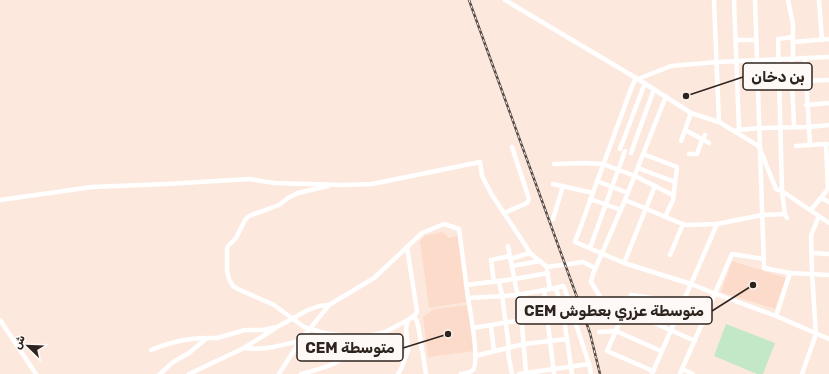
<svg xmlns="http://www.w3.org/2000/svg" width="829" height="374" font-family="Rubik,'Noto Sans Arabic',sans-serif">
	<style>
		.built { fill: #fddbca }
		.green { fill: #c3e8c7 }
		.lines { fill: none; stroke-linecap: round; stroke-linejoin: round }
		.minor { stroke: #fff; stroke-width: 4.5 }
		.rail-casing { stroke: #564a44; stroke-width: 2.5 }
		.rail { stroke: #fef9f6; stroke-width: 1; stroke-dasharray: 3; stroke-linecap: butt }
		.leader { fill: none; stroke: #2e241f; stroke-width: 1.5 }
		.callout-dot { fill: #2e241f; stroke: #fef9f6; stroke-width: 1.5 }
		.callout { fill: #fef9f6; stroke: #2e241f; stroke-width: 1.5 }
		.callout-label { font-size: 15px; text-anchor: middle; font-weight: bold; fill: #2e241f }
	</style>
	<rect width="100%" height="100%" fill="#fde8dd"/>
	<g class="built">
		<polygon points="443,232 449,238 460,235 467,302 429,308 420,241 425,236"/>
		<polygon points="732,261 786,278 775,309 721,292"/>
		<polygon points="468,305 474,351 428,357 423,317 434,309"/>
	</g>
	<polygon class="green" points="726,324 775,343 763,374 757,374 714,356"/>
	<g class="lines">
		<g class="minor">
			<polyline points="505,0 636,78 691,113 719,122 757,145 760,149 776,189 782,191 829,223"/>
			<polyline points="734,0 739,129"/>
			<polyline points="755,0 764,268 790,273 829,275"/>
			<polyline points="788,0 793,24 793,58"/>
			<polyline points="819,0 822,40"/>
			<polyline points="714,1 719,122"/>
			<polyline points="736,40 756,40"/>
			<polyline points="793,42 829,39"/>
			<polyline points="791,59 794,126"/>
			<polyline points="805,59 810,145"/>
			<polyline points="636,78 631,89 575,242 624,263 691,284 716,294 776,316 829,339"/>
			<polyline points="638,79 671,66 717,62 829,57"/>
			<polyline points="805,81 829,80"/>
			<polyline points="666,96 625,200 593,274 591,282 610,312 625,310 695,341"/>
			<polyline points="806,105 829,103"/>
			<polyline points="685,130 709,143"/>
			<polyline points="737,130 760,128 809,127 829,125"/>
			<polyline points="681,141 691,113"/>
			<polyline points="796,146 827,144"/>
			<polyline points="620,149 645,83"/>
			<polyline points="631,153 654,89"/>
			<polyline points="643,154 677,167 673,200 665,217"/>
			<polyline points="689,154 697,154 702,140 705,135"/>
			<polyline points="554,164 584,163 603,164 635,176 673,195"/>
			<polyline points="638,168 675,182"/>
			<polyline points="597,181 628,193"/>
			<polyline points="553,184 593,193"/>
			<polyline points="328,186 298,193 288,198 279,205 249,216 245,220 236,238 228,246 227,249 227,270 229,279 233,286 238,289 274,305 304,327 324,333 348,336 365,337 385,332 408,320"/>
			<polyline points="821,198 829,202"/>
			<polyline points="590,199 621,210"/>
			<polyline points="0,200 92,187 166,184 250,179 274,183 344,185 372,184 480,162 482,176 492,195 531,254 547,267 583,262 595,268"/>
			<polyline points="625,200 685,225 717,224 762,215 785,214"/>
			<polyline points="811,210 828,189 826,144"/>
			<polyline points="504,213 527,203 529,199 512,147"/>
			<polyline points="787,218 785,214 782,191 778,39 793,37"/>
			<polyline points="553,219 563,186"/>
			<polyline points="508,246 521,313 526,373"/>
			<polyline points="590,248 625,151"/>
			<polyline points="812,253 829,254"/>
			<polyline points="670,255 683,224"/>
			<polyline points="510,259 530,253"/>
			<polyline points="624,263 655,186"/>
			<polyline points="512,266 540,261"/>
			<polyline points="547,271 550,289"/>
			<polyline points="494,282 491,260 510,256"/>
			<polyline points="499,282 502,295 509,347 508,353 512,374"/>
			<polyline points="466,285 515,279 548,273"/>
			<polyline points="556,288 563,286 564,287 589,364 591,374"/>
			<polyline points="544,290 554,374"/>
			<polyline points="776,316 790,273"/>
			<polyline points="413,317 416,319 418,325 426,374"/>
			<polyline points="0,320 36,374"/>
			<polyline points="649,320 659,299 631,295 625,310 607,351 653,371"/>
			<polyline points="491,326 494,351"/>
			<polyline points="473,328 563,313"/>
			<polyline points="599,332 616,331 661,351"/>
			<path d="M245 348C264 351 281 345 300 341"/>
			<path d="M151 350C168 343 186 338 205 338"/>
			<polyline points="475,356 524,344 567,339 572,374"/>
			<polyline points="682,369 693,374"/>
			<polyline points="160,374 173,362 189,353 207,338 217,338 245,330 262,330 277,327 308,310 319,306 329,305"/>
			<polyline points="189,374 244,348 274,329"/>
			<polyline points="279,374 300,341 329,305 374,278 422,233 444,224 459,229 468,298"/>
			<path d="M301 374C316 370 333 366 345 357 354 350 360 342 369 336"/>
			<polyline points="398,374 402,367 408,350 406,328 408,320 416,314 417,311 407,247"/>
			<path d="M461 374C465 373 470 373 473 370 480 361 470 310 468 298L517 295 556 288 563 313 567 339"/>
			<polyline points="519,374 589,364"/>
			<polyline points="652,374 717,224"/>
			<polyline points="680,374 732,254 764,259"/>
			<polyline points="802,374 816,334 812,273 811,237 812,233 819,216"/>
		</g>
		<g class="rail-casing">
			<polyline id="rail" points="469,0 590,333 600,374"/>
		</g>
		<use href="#rail" class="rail"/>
	</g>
	<path class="leader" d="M686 96L743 77M753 285L712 311M448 334L403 348"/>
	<g class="callout-dot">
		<circle cx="686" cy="96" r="4"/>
		<circle cx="753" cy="285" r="4"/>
		<circle cx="448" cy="334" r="4"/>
	</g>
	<g class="callout">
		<rect x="743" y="63" width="69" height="27" rx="4"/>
		<rect x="516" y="297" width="196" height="27" rx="4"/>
		<rect x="297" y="334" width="106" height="27" rx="4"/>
	</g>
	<g class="callout-label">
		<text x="778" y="82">بن دخان</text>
		<text x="614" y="316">CEM متوسطة عزري بعطوش</text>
		<text x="350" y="353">CEM متوسطة</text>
	</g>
	<g transform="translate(28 346) rotate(293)" stroke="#fef9f6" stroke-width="3" paint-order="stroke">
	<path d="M0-3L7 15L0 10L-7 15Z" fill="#2e241f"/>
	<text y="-6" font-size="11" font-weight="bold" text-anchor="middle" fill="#2e241f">ش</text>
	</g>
</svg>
